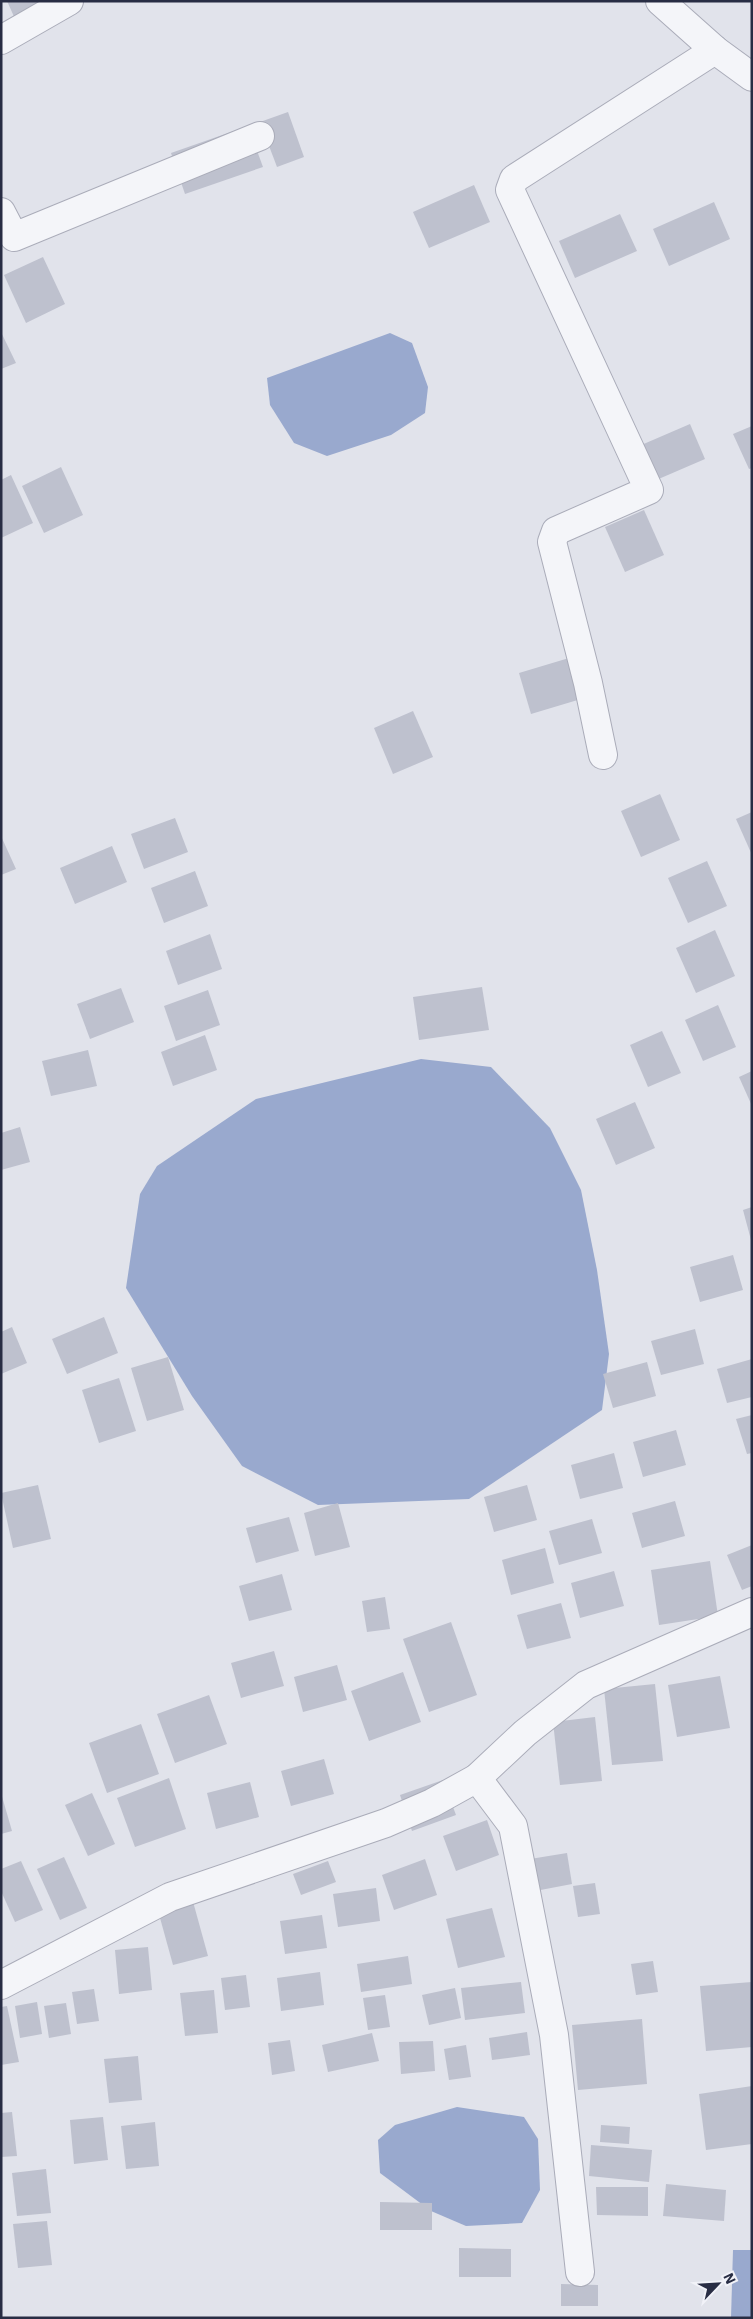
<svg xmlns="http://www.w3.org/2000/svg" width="753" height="2319" font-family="'IBM Plex Sans',sans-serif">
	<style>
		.water { fill: #99a9ce }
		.building { fill: #bec1ce }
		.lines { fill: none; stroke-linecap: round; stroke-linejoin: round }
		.street-casing { stroke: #aaacb9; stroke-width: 30 }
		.street { stroke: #f4f5f9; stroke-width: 28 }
	</style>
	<rect width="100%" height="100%" fill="#e1e3eb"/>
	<g class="water">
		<polygon points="390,333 412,343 428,387 425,413 391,435 327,456 294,443 270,405 267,378"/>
		<polygon points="421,1059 491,1067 550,1128 581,1190 597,1270 609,1354 602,1410 469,1499 318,1505 242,1466 192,1396 126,1288 140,1194 157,1166 256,1099"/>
		<polygon points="457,2107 524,2117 538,2139 540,2190 522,2223 466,2226 431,2211 380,2173 378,2140 395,2125"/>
		<polygon points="733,2250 752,2250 752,2318 731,2318"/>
	</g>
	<g class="building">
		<polygon points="7,1 37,1 41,9 16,21"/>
		<polygon points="288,112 304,157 277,167 260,122"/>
		<polygon points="248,126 263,167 185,194 171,153"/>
		<polygon points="474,185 490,222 429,248 413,212"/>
		<polygon points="714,202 730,239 669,266 653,229"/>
		<polygon points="620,214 637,251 575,278 559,241"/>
		<polygon points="43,257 65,304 26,323 4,275"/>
		<polygon points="1,332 16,363 1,369"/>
		<polygon points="690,424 705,459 654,481 639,446"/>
		<polygon points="752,426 752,468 749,469 733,434"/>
		<polygon points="61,467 83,515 44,533 22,486"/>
		<polygon points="11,475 33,523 1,538 1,480"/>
		<polygon points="644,510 664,555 625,572 605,527"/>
		<polygon points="569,658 581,699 531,714 519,673"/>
		<polygon points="413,711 433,757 393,774 374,728"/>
		<polygon points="660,794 680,840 641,857 621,811"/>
		<polygon points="752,812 752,855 736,819"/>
		<polygon points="175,818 188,852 144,869 131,834"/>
		<polygon points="1,836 16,869 1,875"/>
		<polygon points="112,846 127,882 75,904 60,868"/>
		<polygon points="707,861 727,906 688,923 668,878"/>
		<polygon points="195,871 208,906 164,923 151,888"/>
		<polygon points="715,930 735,976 696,993 676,948"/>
		<polygon points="210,934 222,969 178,985 166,951"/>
		<polygon points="482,987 489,1030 419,1040 413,997"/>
		<polygon points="121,988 134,1022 90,1039 77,1004"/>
		<polygon points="208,990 220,1025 176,1041 164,1006"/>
		<polygon points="718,1005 736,1047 703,1061 685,1020"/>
		<polygon points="662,1031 681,1073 648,1087 630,1045"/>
		<polygon points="205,1035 217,1070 173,1086 161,1052"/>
		<polygon points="88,1050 97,1086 51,1096 42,1061"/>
		<polygon points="752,1071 752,1106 739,1077"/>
		<polygon points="635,1102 655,1148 616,1165 596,1119"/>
		<polygon points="20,1127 30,1162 1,1170 1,1133"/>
		<polygon points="752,1207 752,1240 751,1240 743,1210"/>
		<polygon points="733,1255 743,1290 700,1302 690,1267"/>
		<polygon points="104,1317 118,1353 67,1374 52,1339"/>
		<polygon points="12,1327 27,1363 1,1374 1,1332"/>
		<polygon points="695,1329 704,1364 661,1375 651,1341"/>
		<polygon points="168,1357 184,1410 147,1421 131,1368"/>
		<polygon points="752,1359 752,1397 727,1403 717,1369"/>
		<polygon points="647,1362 656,1396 613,1408 603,1374"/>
		<polygon points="119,1378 136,1431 99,1443 82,1390"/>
		<polygon points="752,1415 752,1453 747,1454 736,1419"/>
		<polygon points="676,1430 686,1465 643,1477 633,1442"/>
		<polygon points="614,1453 623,1488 580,1499 571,1465"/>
		<polygon points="38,1485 51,1539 13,1548 1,1493"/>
		<polygon points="527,1485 537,1520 494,1532 484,1497"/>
		<polygon points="675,1501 685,1536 642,1548 632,1513"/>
		<polygon points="338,1503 350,1547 315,1556 304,1513"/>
		<polygon points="289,1517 299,1551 256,1563 246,1528"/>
		<polygon points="592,1519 602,1553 559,1565 549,1531"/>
		<polygon points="752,1545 752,1586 742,1590 727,1555"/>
		<polygon points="545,1548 554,1583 511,1595 502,1560"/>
		<polygon points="710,1561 718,1616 659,1625 651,1570"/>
		<polygon points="614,1571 624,1606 580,1618 571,1583"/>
		<polygon points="282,1574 292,1610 249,1621 239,1586"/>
		<polygon points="385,1597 390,1629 367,1632 362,1601"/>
		<polygon points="561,1603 571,1638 527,1649 517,1615"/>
		<polygon points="451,1622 477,1695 429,1712 403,1639"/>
		<polygon points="274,1651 284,1686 241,1698 231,1663"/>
		<polygon points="337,1665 347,1700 303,1712 294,1677"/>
		<polygon points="403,1672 421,1722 369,1741 351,1691"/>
		<polygon points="720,1676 730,1728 677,1737 668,1685"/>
		<polygon points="655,1684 663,1761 612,1765 604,1689"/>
		<polygon points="209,1695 227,1744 175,1763 157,1714"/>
		<polygon points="595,1717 602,1781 560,1785 553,1722"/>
		<polygon points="141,1724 159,1774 107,1793 89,1743"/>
		<polygon points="324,1759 334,1794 291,1806 281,1771"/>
		<polygon points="169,1778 186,1829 135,1847 117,1798"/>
		<polygon points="443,1780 456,1815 412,1831 400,1795"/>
		<polygon points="250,1782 259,1817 216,1829 207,1793"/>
		<polygon points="1,1793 12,1831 1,1834"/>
		<polygon points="92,1793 115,1844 88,1856 65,1805"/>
		<polygon points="487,1820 499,1855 456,1871 443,1836"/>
		<polygon points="567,1853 572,1884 530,1892 524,1860"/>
		<polygon points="64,1857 87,1908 60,1920 37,1869"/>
		<polygon points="425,1859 437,1895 394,1910 382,1875"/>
		<polygon points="21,1861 43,1910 15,1922 1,1891 1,1869"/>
		<polygon points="328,1861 336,1882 301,1895 293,1874"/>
		<polygon points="595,1883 600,1914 578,1917 573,1886"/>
		<polygon points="376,1888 380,1921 338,1927 333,1894"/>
		<polygon points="192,1898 208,1956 173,1965 157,1907"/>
		<polygon points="492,1908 505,1957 458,1968 446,1919"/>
		<polygon points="322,1915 327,1948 285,1954 280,1921"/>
		<polygon points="148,1947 152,1990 119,1994 115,1950"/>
		<polygon points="408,1956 412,1984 361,1992 357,1964"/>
		<polygon points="653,1961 658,1992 636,1995 631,1964"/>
		<polygon points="320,1972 324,2005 281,2011 277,1978"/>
		<polygon points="246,1975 250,2007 225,2010 221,1978"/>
		<polygon points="521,1982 525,2013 465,2020 461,1988"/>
		<polygon points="752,1982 752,2047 706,2051 700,1986"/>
		<polygon points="455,1988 461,2018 429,2025 422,1995"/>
		<polygon points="94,1989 99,2021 77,2024 72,1992"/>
		<polygon points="214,1990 218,2033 185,2036 180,1993"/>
		<polygon points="385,1995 390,2027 368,2030 363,1998"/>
		<polygon points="37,2002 42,2034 20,2038 15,2006"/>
		<polygon points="66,2003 71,2034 49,2038 44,2006"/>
		<polygon points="7,2006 19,2062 1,2065 1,2007"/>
		<polygon points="642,2019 647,2084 578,2090 572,2025"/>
		<polygon points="527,2032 530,2055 492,2060 489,2038"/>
		<polygon points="372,2033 379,2061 328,2072 322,2045"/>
		<polygon points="290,2040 295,2071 272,2075 268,2043"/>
		<polygon points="433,2041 435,2071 401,2074 399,2042"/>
		<polygon points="466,2045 471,2077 449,2080 444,2049"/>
		<polygon points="138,2056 142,2100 109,2103 104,2059"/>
		<polygon points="752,2086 752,2144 706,2150 699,2094"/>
		<polygon points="12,2112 17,2156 1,2157 1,2113"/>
		<polygon points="103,2117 108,2160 74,2164 70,2120"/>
		<polygon points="155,2122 159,2166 126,2169 121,2126"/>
		<polygon points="601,2125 630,2127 629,2144 600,2142"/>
		<polygon points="591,2145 652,2150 649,2182 589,2176"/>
		<polygon points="46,2169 51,2213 17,2216 12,2173"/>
		<polygon points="666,2184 726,2190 724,2221 663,2216"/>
		<polygon points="596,2187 648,2187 648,2216 597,2215"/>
		<polygon points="380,2202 432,2203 432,2230 380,2230"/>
		<polygon points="47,2221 52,2265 18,2268 13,2224"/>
		<polygon points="459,2248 511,2249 511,2277 459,2277"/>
		<polygon points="561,2284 598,2285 598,2306 561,2306"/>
	</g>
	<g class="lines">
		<g class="street-casing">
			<g id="street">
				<polyline points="660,1 715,50 752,77"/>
				<polyline points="1,40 69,1"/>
				<polyline points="1,212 14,237 260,136"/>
				<polyline points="603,755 588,683 552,542 556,531 649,490 510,190 514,179 715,50"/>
				<polyline points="477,1778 513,1826 554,2035 580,2272"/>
				<polyline points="1,1985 170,1897 386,1823 432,1803 477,1778 525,1733 586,1685 752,1612"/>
			</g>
		</g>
		<use href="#street" class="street"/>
	</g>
	<rect width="753" height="2319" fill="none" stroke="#282d44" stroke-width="5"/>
	<g transform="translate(718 2284) rotate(65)" stroke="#f1f2f8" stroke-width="4" paint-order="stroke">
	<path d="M0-4L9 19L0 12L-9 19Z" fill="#282d44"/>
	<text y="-8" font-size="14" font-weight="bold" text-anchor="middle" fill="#282d44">N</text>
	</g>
</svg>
